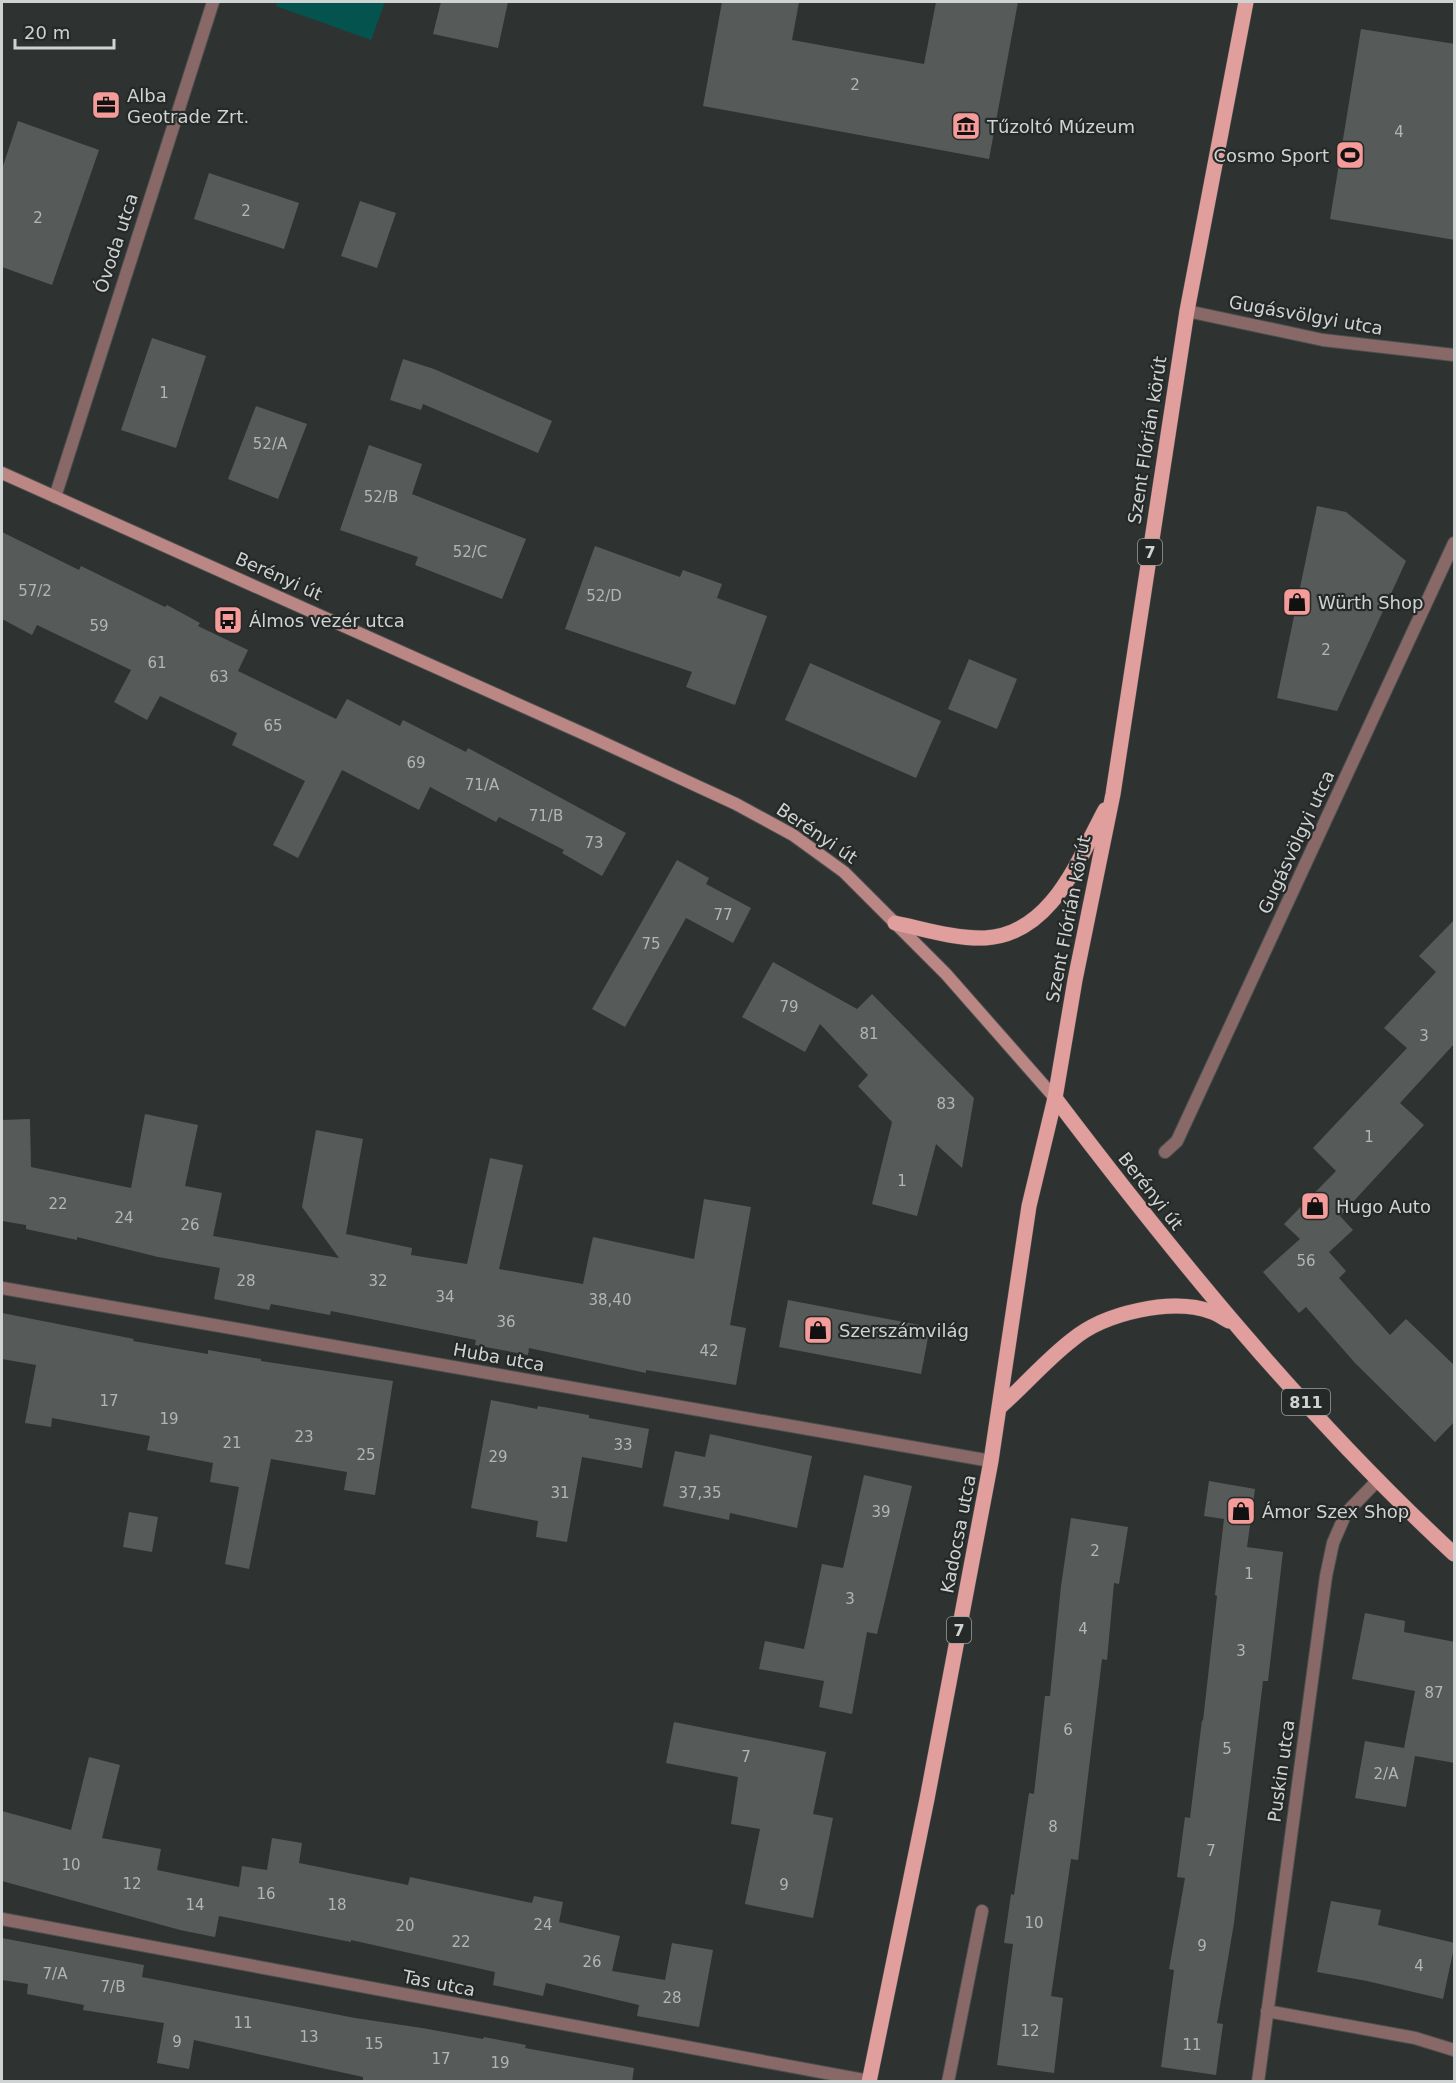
<svg xmlns="http://www.w3.org/2000/svg" width="1456" height="2083" font-family="'DejaVu Sans',sans-serif">
	<style>
		.green { fill: #05534e }
		.building { fill: #565b5a }
		.lines { fill: none; stroke-linecap: round; stroke-linejoin: round }
		.street-casing { stroke: #4b504f; stroke-width: 14 }
		.secondary-casing { stroke: #4b504f; stroke-width: 14 }
		.primary-casing { stroke: #4b504f; stroke-width: 16 }
		.street { stroke: #896967; stroke-width: 12 }
		.secondary { stroke: #ba8785; stroke-width: 12 }
		.primary { stroke: #e09e9c; stroke-width: 15 }
		.labels { text-anchor: middle; dominant-baseline: central; stroke-width: 4.5; stroke-linejoin: round; paint-order: stroke }
		.number-label { font-size: 15px; fill: #b2b5b5 }
		.shield { fill: #252928; stroke: #9da0a0; stroke-width: 1.5 }
		.shield-label { font-size: 16px; font-weight: bold; fill: #d0d3d3 }
		.poi-label { font-size: 18px; fill: #d0d3d3; stroke: #252928; text-anchor: start }
		.street-label { font-size: 18px; fill: #d0d3d3; stroke: #252928 }
	</style>
	<rect width="100%" height="100%" fill="#2e3332"/>
	<polygon class="green" points="277,2 385,2 371,40 276,6"/>
	<g class="building">
		<polygon points="441,2 508,2 498,48 433,34"/>
		<polygon points="722,2 799,2 792,40 924,64 936,2 1018,2 989,159 703,106"/>
		<polygon points="1361,29 1455,44 1455,240 1330,219"/>
		<polygon points="18,121 99,150 52,285 2,267 2,169"/>
		<polygon points="209,173 299,203 284,249 194,219"/>
		<polygon points="360,201 396,213 377,268 341,256"/>
		<polygon points="152,338 206,356 176,448 121,430"/>
		<polygon points="403,359 434,369 552,421 538,453 423,404 421,410 390,400"/>
		<polygon points="256,406 307,424 278,499 228,479"/>
		<polygon points="369,445 422,464 412,494 526,539 502,599 415,565 418,557 340,530"/>
		<polygon points="1317,506 1346,512 1406,561 1337,711 1277,698"/>
		<polygon points="2,532 79,570 81,566 165,607 167,605 200,623 198,626 248,650 238,671 336,719 347,699 400,726 403,720 466,752 468,748 626,833 602,876 562,853 564,850 499,817 496,822 430,787 419,810 342,770 298,858 273,845 305,781 232,745 237,733 160,696 147,720 114,702 131,670 37,625 32,635 2,619"/>
		<polygon points="595,546 680,577 683,570 722,584 717,598 767,616 735,705 686,687 692,672 565,629"/>
		<polygon points="969,659 1017,679 997,729 948,709"/>
		<polygon points="810,663 941,721 916,778 785,720"/>
		<polygon points="677,860 709,878 706,884 751,908 733,943 686,918 625,1027 592,1009"/>
		<polygon points="1455,919 1455,1043 1400,1103 1424,1125 1340,1216 1353,1230 1329,1252 1346,1271 1339,1278 1390,1335 1406,1319 1455,1366 1455,1421 1435,1442 1355,1363 1306,1307 1299,1313 1263,1272 1300,1239 1284,1224 1336,1171 1313,1148 1407,1048 1384,1028 1436,972 1419,956"/>
		<polygon points="773,962 857,1009 872,994 974,1098 962,1168 936,1144 917,1216 872,1204 892,1122 858,1086 868,1075 820,1024 805,1052 742,1017"/>
		<polygon points="145,1114 198,1125 185,1186 222,1193 213,1236 339,1258 302,1207 316,1130 363,1139 346,1234 412,1248 411,1255 467,1264 490,1158 523,1165 499,1269 583,1284 593,1237 694,1259 704,1199 751,1207 730,1325 746,1328 736,1385 646,1370 646,1373 529,1348 528,1355 475,1345 476,1340 331,1311 330,1315 271,1304 269,1310 214,1299 220,1268 158,1257 77,1237 77,1240 26,1229 26,1225 2,1221 2,1120 30,1119 31,1167 131,1188"/>
		<polygon points="788,1300 930,1327 921,1374 779,1347"/>
		<polygon points="2,1313 134,1339 133,1341 208,1354 208,1350 261,1359 261,1361 393,1381 375,1495 344,1490 347,1472 271,1459 249,1569 225,1564 239,1487 210,1482 213,1463 147,1450 150,1436 52,1418 51,1427 25,1423 36,1365 2,1359"/>
		<polygon points="491,1400 537,1409 538,1406 589,1415 589,1418 649,1429 642,1468 582,1457 567,1542 536,1537 538,1521 471,1508"/>
		<polygon points="710,1434 812,1456 797,1528 730,1513 729,1520 663,1506 675,1451 705,1457"/>
		<polygon points="864,1475 912,1486 877,1634 867,1632 852,1714 819,1707 824,1681 759,1669 765,1641 804,1649 822,1564 843,1568"/>
		<polygon points="1209,1481 1255,1489 1247,1547 1283,1552 1268,1681 1263,1681 1234,1923 1217,2023 1223,2024 1216,2075 1161,2067 1174,1970 1169,1969 1185,1878 1177,1877 1185,1817 1190,1818 1202,1720 1203,1721 1217,1596 1215,1595 1224,1519 1204,1516"/>
		<polygon points="129,1512 158,1517 152,1552 123,1547"/>
		<polygon points="1071,1518 1128,1527 1119,1584 1114,1583 1107,1660 1102,1659 1078,1860 1071,1859 1051,1996 1063,1998 1054,2073 997,2065 1013,1944 1004,1943 1011,1894 1014,1895 1029,1793 1034,1794 1045,1696 1050,1696 1061,1586"/>
		<polygon points="1365,1613 1405,1621 1404,1632 1455,1642 1455,1763 1415,1756 1406,1807 1355,1798 1365,1741 1404,1748 1415,1691 1352,1679"/>
		<polygon points="674,1722 826,1752 813,1814 833,1818 813,1918 745,1904 760,1829 731,1824 738,1777 666,1763"/>
		<polygon points="89,1757 120,1765 102,1838 161,1849 157,1870 239,1887 242,1866 267,1870 272,1838 302,1843 299,1863 408,1885 410,1877 532,1903 534,1896 563,1902 559,1922 620,1936 612,1971 665,1980 672,1943 713,1950 699,2027 637,2016 639,2005 546,1983 543,1996 493,1985 495,1972 351,1940 351,1942 219,1916 215,1937 180,1930 2,1881 2,1811 71,1830"/>
		<polygon points="1331,1901 1381,1910 1378,1925 1455,1943 1443,1999 1367,1981 1317,1972"/>
		<polygon points="2,1938 144,1965 142,1977 355,2018 422,2028 483,2039 484,2037 526,2045 525,2048 634,2068 632,2082 363,2082 363,2077 194,2040 189,2069 157,2063 164,2023 83,2010 84,2005 27,1994 28,1984 2,1980"/>
	</g>
	<g class="lines">
		<g class="street-casing">
			<g id="street">
				<polyline points="1187,311 1323,340 1454,355"/>
				<polyline points="55,497 213,2"/>
				<polyline points="1165,1152 1177,1141 1454,543"/>
				<polyline points="2,1288 991,1461"/>
				<polyline points="2,1919 869,2081"/>
				<polyline points="1267,2011 1415,2038 1454,2050"/>
				<polyline points="948,2082 982,1911"/>
				<polyline points="1258,2082 1326,1576 1333,1543 1346,1513 1378,1480"/>
			</g>
		</g>
		<g class="secondary-casing">
			<polyline id="secondary" points="2,473 591,737 736,804 793,835 844,872 946,974 1055,1098"/>
		</g>
		<g class="primary-casing">
			<g id="primary">
				<path d="M895 923C924 929 955 939 985 938 1052 934 1078 860 1105 810"/>
				<path d="M1055 1098C1177 1259 1306 1417 1454 1554"/>
				<path d="M1001 1406C1025 1385 1046 1360 1072 1340 1104 1313 1172 1297 1212 1312 1218 1314 1223 1318 1229 1321"/>
				<polyline points="869,2082 927,1799 991,1461 1029,1206 1055,1098 1075,980 1113,794 1187,311 1246,2"/>
			</g>
		</g>
		<use href="#street" class="street"/>
		<use href="#secondary" class="secondary"/>
		<use href="#primary" class="primary"/>
	</g>
	<defs>
		<g id="office-square" transform="scale(1.5)"><rect x="-9" y="-9" width="18" height="18" rx="4" fill="#f59b99" stroke="#252928"/><path d="M-6-3h4V-5.5h4V-3h4V5H-6ZM-1-4.5V-3h2v-1.5ZM-6 0V1H6V0Z" fill="#111"/></g>
		<g id="museum-square" transform="scale(1.5)"><rect x="-9" y="-9" width="18" height="18" rx="4" fill="#f59b99" stroke="#252928"/><path d="M0-6L6-3V-2H-6V-3ZM-5-1h2V3h-2ZM-1-1h2V3h-2ZM3-1h2V3H3ZM-6 4H6V6H-6Z" fill="#111"/></g>
		<g id="stadium-square" transform="scale(1.5)"><rect x="-9" y="-9" width="18" height="18" rx="4" fill="#f59b99" stroke="#252928"/><path d="M0-5a6.5 5 0 1 0 0 10a6.5 5 0 1 0 0-10ZM-3.5-1.8h7v3.6h-7Z" fill="#111"/></g>
		<g id="shop-square" transform="scale(1.5)"><rect x="-9" y="-9" width="18" height="18" rx="4" fill="#f59b99" stroke="#252928"/><path d="M-5-2.5h2.3a2.7 3.5 0 0 1 5.4 0H5L5.5 6h-11ZM-1.5-2.5h3a1.5 2.3 0 0 0-3 0Z" fill="#111"/></g>
		<g id="bus-square" transform="scale(1.5)"><rect x="-9" y="-9" width="18" height="18" rx="4" fill="#f59b99" stroke="#252928"/><path d="M-5-6H5V4H4V6H2V4H-2V6H-4V4H-5ZM-3.5-4V0h7V-4ZM-3.5 1.2v1.5H-2V1.2ZM2 1.2v1.5H3.5V1.2Z" fill="#111"/></g>
	</defs>
	<g fill-rule="evenodd">
		<use href="#office-square" x="106" y="105"/>
		<use href="#museum-square" x="966" y="126"/>
		<use href="#stadium-square" x="1350" y="155"/>
		<use href="#shop-square" x="1297" y="602"/>
		<use href="#bus-square" x="228" y="620"/>
		<use href="#shop-square" x="1315" y="1206"/>
		<use href="#shop-square" x="818" y="1330"/>
		<use href="#shop-square" x="1241" y="1511"/>
	</g>
	<g class="labels">
		<g class="number-label">
			<text x="855" y="85">2</text>
			<text x="1399" y="132">4</text>
			<text x="246" y="211">2</text>
			<text x="38" y="218">2</text>
			<text x="164" y="393">1</text>
			<text x="270" y="444">52/A</text>
			<text x="381" y="497">52/B</text>
			<text x="470" y="552">52/C</text>
			<text x="35" y="591">57/2</text>
			<text x="604" y="596">52/D</text>
			<text x="99" y="626">59</text>
			<text x="1326" y="650">2</text>
			<text x="157" y="663">61</text>
			<text x="219" y="677">63</text>
			<text x="273" y="726">65</text>
			<text x="416" y="763">69</text>
			<text x="482" y="785">71/A</text>
			<text x="546" y="816">71/B</text>
			<text x="594" y="843">73</text>
			<text x="723" y="915">77</text>
			<text x="651" y="944">75</text>
			<text x="789" y="1007">79</text>
			<text x="869" y="1034">81</text>
			<text x="1424" y="1036">3</text>
			<text x="946" y="1104">83</text>
			<text x="1369" y="1137">1</text>
			<text x="902" y="1181">1</text>
			<text x="58" y="1204">22</text>
			<text x="124" y="1218">24</text>
			<text x="190" y="1225">26</text>
			<text x="1306" y="1261">56</text>
			<text x="246" y="1281">28</text>
			<text x="378" y="1281">32</text>
			<text x="445" y="1297">34</text>
			<text x="610" y="1300">38,40</text>
			<text x="506" y="1322">36</text>
			<text x="709" y="1351">42</text>
			<text x="109" y="1401">17</text>
			<text x="169" y="1419">19</text>
			<text x="304" y="1437">23</text>
			<text x="232" y="1443">21</text>
			<text x="623" y="1445">33</text>
			<text x="366" y="1455">25</text>
			<text x="498" y="1457">29</text>
			<text x="560" y="1493">31</text>
			<text x="700" y="1493">37,35</text>
			<text x="881" y="1512">39</text>
			<text x="1095" y="1551">2</text>
			<text x="1249" y="1574">1</text>
			<text x="850" y="1599">3</text>
			<text x="1083" y="1629">4</text>
			<text x="1241" y="1651">3</text>
			<text x="1434" y="1693">87</text>
			<text x="1068" y="1730">6</text>
			<text x="1227" y="1749">5</text>
			<text x="746" y="1757">7</text>
			<text x="1386" y="1774">2/A</text>
			<text x="1053" y="1827">8</text>
			<text x="1211" y="1851">7</text>
			<text x="71" y="1865">10</text>
			<text x="132" y="1884">12</text>
			<text x="784" y="1885">9</text>
			<text x="266" y="1894">16</text>
			<text x="195" y="1905">14</text>
			<text x="337" y="1905">18</text>
			<text x="1034" y="1923">10</text>
			<text x="543" y="1925">24</text>
			<text x="405" y="1926">20</text>
			<text x="461" y="1942">22</text>
			<text x="1202" y="1946">9</text>
			<text x="592" y="1962">26</text>
			<text x="1419" y="1966">4</text>
			<text x="55" y="1974">7/A</text>
			<text x="113" y="1987">7/B</text>
			<text x="672" y="1998">28</text>
			<text x="243" y="2023">11</text>
			<text x="1030" y="2031">12</text>
			<text x="309" y="2037">13</text>
			<text x="177" y="2042">9</text>
			<text x="374" y="2044">15</text>
			<text x="1192" y="2045">11</text>
			<text x="441" y="2059">17</text>
			<text x="500" y="2063">19</text>
		</g>
		<g class="shield">
			<rect x="1138" y="539" width="24" height="26" rx="4.5"/>
			<rect x="1282" y="1389" width="48" height="26" rx="4.5"/>
			<rect x="947" y="1617" width="24" height="26" rx="4.5"/>
		</g>
		<g class="shield-label">
			<text x="1150" y="552">7</text>
			<text x="1306" y="1402">811</text>
			<text x="959" y="1630">7</text>
		</g>
		<g class="poi-label">
			<text x="127" y="95">Alba<tspan x="127" dy="21">Geotrade Zrt.</tspan></text>
			<text x="987" y="126">Tűzoltó Múzeum</text>
			<text x="1329" y="155" text-anchor="end">Cosmo Sport</text>
			<text x="1318" y="602">Würth Shop</text>
			<text x="249" y="620">Álmos vezér utca</text>
			<text x="1336" y="1206">Hugo Auto</text>
			<text x="839" y="1330">Szerszámvilág</text>
			<text x="1262" y="1511">Ámor Szex Shop</text>
		</g>
		<g class="street-label">
			<text transform="translate(116 243) rotate(-72)">Óvoda utca</text>
			<text transform="translate(1306 315) rotate(10)">Gugásvölgyi utca</text>
			<text transform="translate(1147 440) rotate(-81)">Szent Flórián körút</text>
			<text transform="translate(279 576) rotate(24)">Berényi út</text>
			<text transform="translate(817 833) rotate(34)">Berényi út</text>
			<text transform="translate(1296 842) rotate(-65)">Gugásvölgyi utca</text>
			<text transform="translate(1068 919) rotate(-79)">Szent Flórián körút</text>
			<text transform="translate(1151 1191) rotate(52)">Berényi út</text>
			<text transform="translate(499 1357) rotate(10)">Huba utca</text>
			<text transform="translate(958 1534) rotate(-79)">Kadocsa utca</text>
			<text transform="translate(1281 1771) rotate(-82)">Puskin utca</text>
			<text transform="translate(439 1983) rotate(11)">Tas utca</text>
		</g>
	</g>
	<rect width="1456" height="2083" fill="none" stroke="#d0d3d3" stroke-width="6"/>
	<path d="M15 39v9h99v-9" fill="none" stroke="#d0d3d3" stroke-width="3"/>
	<text x="24" y="39" font-size="18" fill="#d0d3d3" stroke="#252928" stroke-width="4.5" paint-order="stroke">20 m</text>
</svg>
